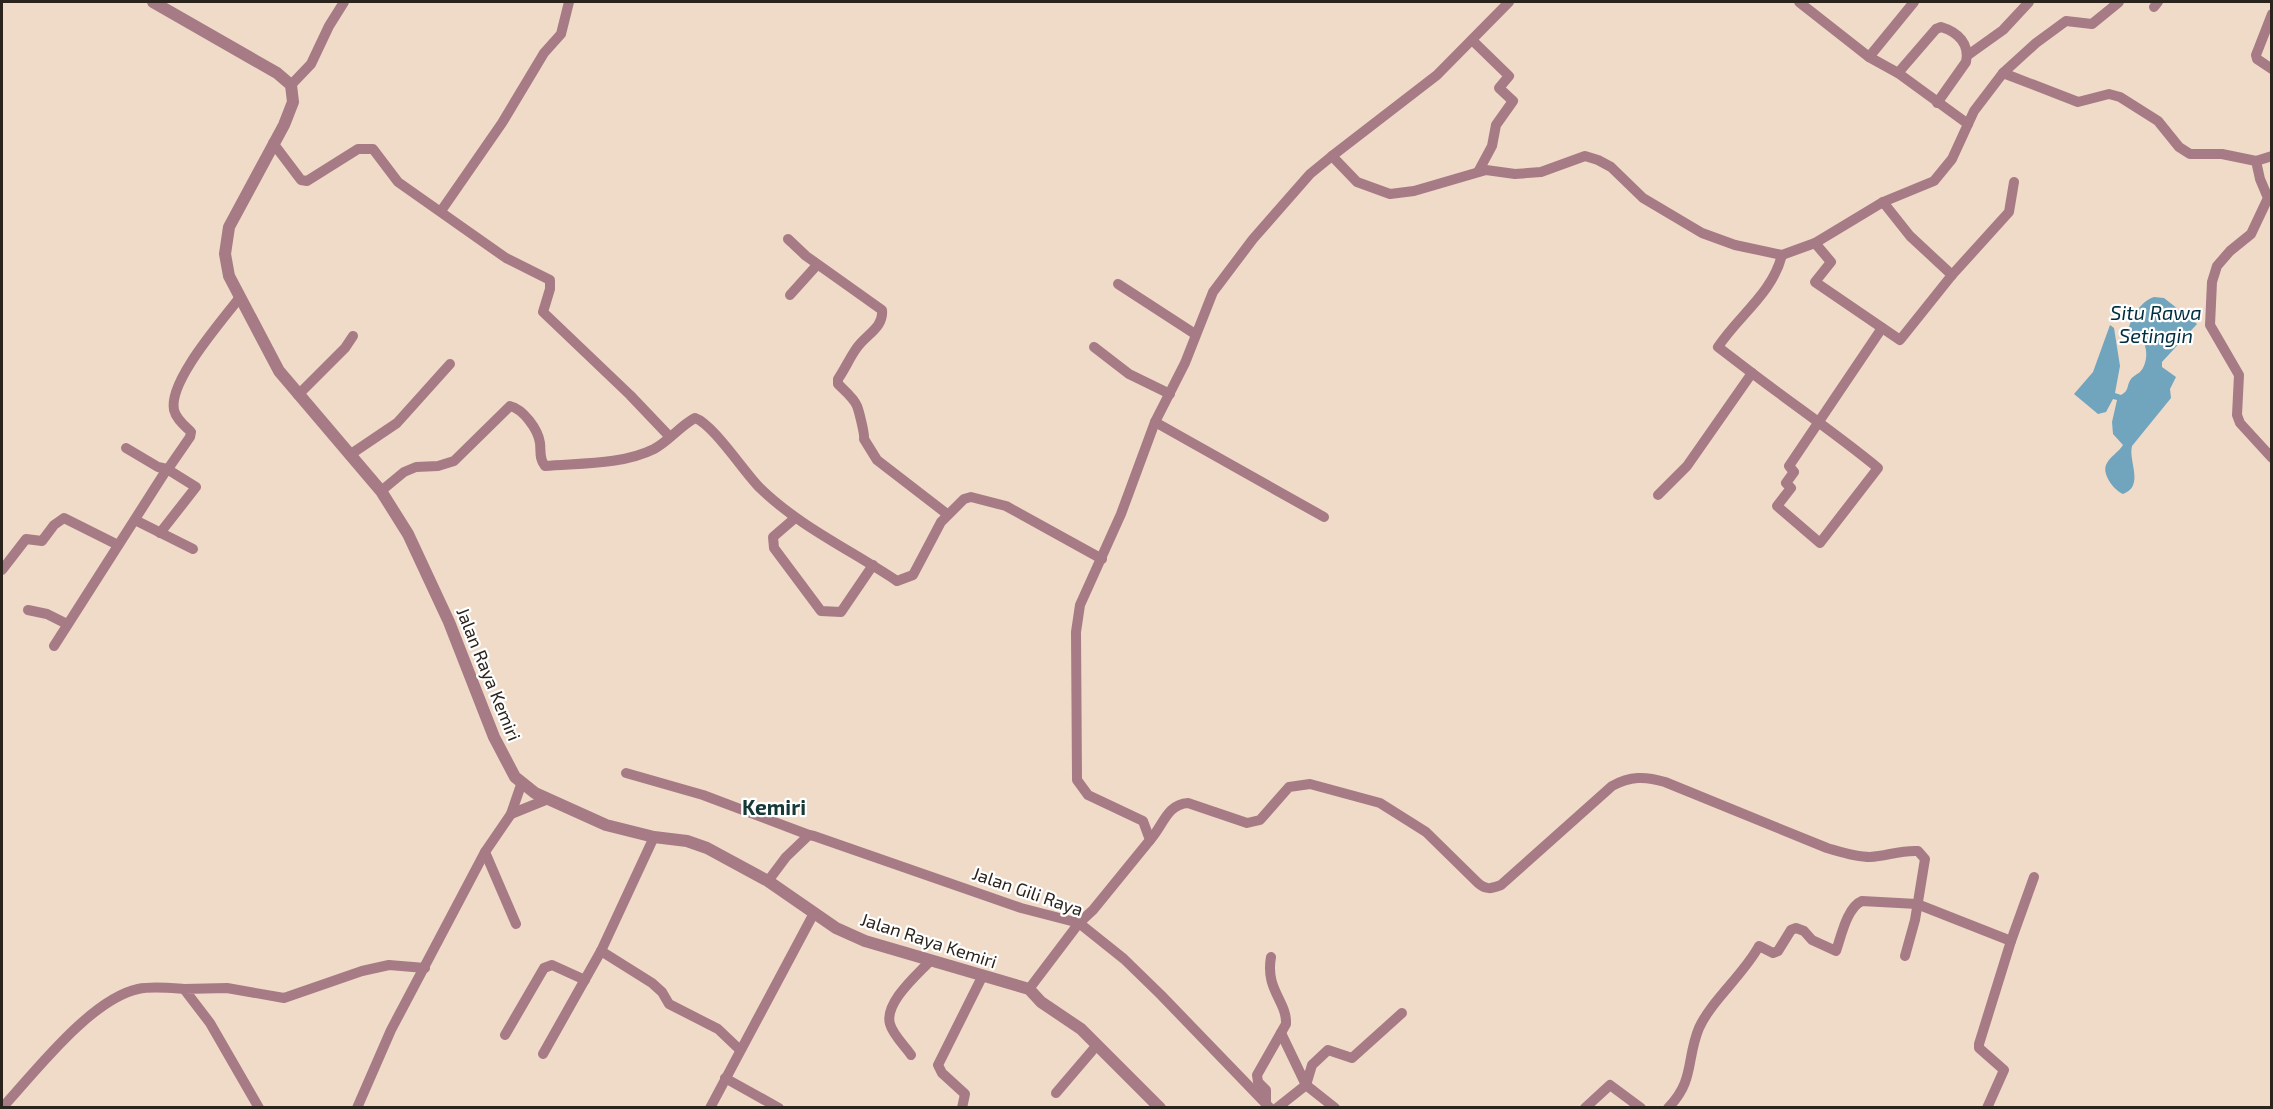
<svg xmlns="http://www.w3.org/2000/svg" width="2273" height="1109" font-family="'Exo 2',sans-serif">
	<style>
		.water { fill: #71a4bd }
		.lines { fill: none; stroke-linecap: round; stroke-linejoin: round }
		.minor { stroke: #a77b86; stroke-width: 10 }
		.tertiary { stroke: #a77b86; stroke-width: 12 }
		.labels { text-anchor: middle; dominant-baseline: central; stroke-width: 4.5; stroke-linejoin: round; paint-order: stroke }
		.street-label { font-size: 18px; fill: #2b241d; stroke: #fff }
		.water-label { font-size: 20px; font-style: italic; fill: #002e40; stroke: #fff }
		.quarter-label { font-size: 21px; font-weight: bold; fill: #163837; stroke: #fff }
	</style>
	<rect width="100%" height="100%" fill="#f0dbc9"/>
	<path class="water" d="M2154 297 2164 298 2197 324 2162 362V367L2176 377 2170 389 2171 398 2132 446C2128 461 2145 486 2123 494 2115 491 2102 475 2106 465 2109 457 2119 452 2123 445L2113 434 2112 422 2117 400 2113 399 2106 412 2098 414 2074 394 2093 372 2110 325 2114 328 2120 366 2115 393 2121 395C2130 390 2126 386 2131 379 2131 378 2138 373 2139 373 2147 366 2149 349 2142 341H2131C2122 327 2140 301 2154 297Z"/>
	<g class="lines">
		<g class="minor">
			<polyline points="1799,2 1869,57 1898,73 1968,124"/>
			<polyline points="2154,7 2158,2"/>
			<polyline points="2272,14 2256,55 2257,59 2272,69"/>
			<polyline points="1472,40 1509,76 1499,88 1513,101 1496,125 1492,146 1478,172"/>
			<polyline points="1968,55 2003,30 2029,2"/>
			<polyline points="1869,57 1914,2"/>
			<path d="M1898 73 1936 29 1941 27C1958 32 1970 44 1966 62L1937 103"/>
			<polyline points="2003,73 2036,43 2066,21 2092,24 2119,2"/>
			<polyline points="291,85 311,64 329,26 344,2"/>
			<polyline points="273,143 301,180 307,181 358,149 373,149 398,182 415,194 506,258 550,280 550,289 543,312 630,395 670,437"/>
			<polyline points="1332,156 1437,75 1509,2"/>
			<polyline points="2256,161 2260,179 2268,198 2251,234 2230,251 2217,266 2212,282 2210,325 2239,375 2237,415 2240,423 2272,458"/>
			<polyline points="1883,202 1910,236 1952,275"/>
			<polyline points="441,211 502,123 544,53 561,34 569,2"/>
			<path d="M788 239 806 256 882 310C884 328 865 335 856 349 849 359 845 369 838 379V384C844 390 854 398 857 406 859 411 865 435 864 439L877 460 947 514"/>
			<polyline points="1815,243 1831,262 1815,282 1900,340 1952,275 2009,212 2014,182"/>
			<polyline points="1118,284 1195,334"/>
			<polyline points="790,295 817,265"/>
			<polyline points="1094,347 1129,374 1170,394"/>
			<path d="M1752 373C1794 405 1838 435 1878 468L1820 543 1777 506 1791 488 1786 483 1794 472 1789 466C1820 420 1851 374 1882 328"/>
			<polyline points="298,395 345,348 353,336"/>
			<polyline points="1155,422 1324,517"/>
			<path d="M126 448 158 467 167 469 170 466 190 437 191 432C185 426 176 419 174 410 168 381 223 320 240 297"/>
			<polyline points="351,454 397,423 450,364"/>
			<path d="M381 491 404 472 416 467 438 466 454 461 510 406C523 409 538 429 540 443 541 451 539 459 545 466 579 463 622 465 654 449 669 441 680 426 695 418 713 424 744 472 760 488 800 527 851 550 897 581L913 575 941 522 964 499 971 497 1006 506 1102 559"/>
			<path d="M1658 495 1687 466 1752 373 1718 347C1739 315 1772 294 1782 255"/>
			<polyline points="795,518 773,537 774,548 821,611 841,612 873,565"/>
			<polyline points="135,520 193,549"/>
			<polyline points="2,570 26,539 42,541 54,525 64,518 118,545"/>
			<polyline points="28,610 47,614 67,624"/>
			<polyline points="54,646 167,469 196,487 160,533"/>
			<polyline points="626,773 703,795 809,835"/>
			<polyline points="511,814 548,799"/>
			<path d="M1150 840C1163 826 1167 804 1188 803L1247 823 1260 820 1289 787 1310 784 1380 803 1426 832 1478 883C1486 890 1491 889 1501 885L1612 786C1630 776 1645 776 1665 782L1827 848C1841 852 1856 857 1870 857 1887 856 1900 850 1918 851L1925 859 1915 920 1905 956"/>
			<polyline points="485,852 516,924"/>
			<polyline points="768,881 786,857 809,835 814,836 1021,908 1079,923 1124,959 1161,995 1270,1108"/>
			<polyline points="2011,941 2034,877"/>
			<polyline points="601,951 652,983 662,992 669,1004 718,1029 739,1049"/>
			<polyline points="1029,989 1079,923 1093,910 1150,840 1143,821 1088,795 1077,780 1076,632 1080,605 1121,514 1155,422 1185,363 1213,292 1253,239 1310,174 1332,156 1357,182 1390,194 1414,191 1486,170 1515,174 1541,172 1585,156 1598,160 1611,167 1643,198 1702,233 1735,245 1782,255 1815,243 1883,202 1934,181 1952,159 1974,111 2003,73 2078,102 2109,94 2120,97 2158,121 2179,147 2190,154 2222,154 2256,161 2272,156"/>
			<polyline points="1281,1033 1306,1085 1335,1108"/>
			<polyline points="505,1035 544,968 552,965 585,980"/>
			<polyline points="543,1054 601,951 654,837"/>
			<path d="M911 1055C905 1046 893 1035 890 1024 884 1003 917 975 929 962"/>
			<polyline points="725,1078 779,1108"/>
			<polyline points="1056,1093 1097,1045"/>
			<path d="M1266 1104V1090L1258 1082 1257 1075 1286 1024C1287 1001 1265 990 1271 957"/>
			<path d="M2 1108C35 1072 91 999 138 989 152 986 170 988 184 989"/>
			<polyline points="259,1108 210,1023 184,989 227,988 284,998 362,971 389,965 425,968"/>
			<polyline points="357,1108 391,1030 485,852 511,814 521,785"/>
			<polyline points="710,1108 814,913"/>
			<polyline points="962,1108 965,1094 942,1073 938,1065 982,977"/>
			<polyline points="1277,1108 1306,1085 1312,1065 1328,1050 1352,1058 1402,1013"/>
			<polyline points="1585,1108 1610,1085 1641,1108"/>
			<path d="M1668 1108C1695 1081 1686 1059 1699 1028 1711 1001 1744 974 1759 946L1773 953 1778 951 1791 930 1796 928 1804 931 1812 940 1836 951C1841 937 1847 907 1862 901L1917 904 2011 941 1979 1044V1048L2004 1070 1987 1108"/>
		</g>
		<polyline class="tertiary" points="153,2 277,73 291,85 293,102 284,125 229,227 225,254 229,276 279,371 381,491 408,534 449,622 494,737 515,777 535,793 606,825 654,837 687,841 707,848 768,881 836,928 865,941 1029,989 1041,1002 1081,1029 1160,1108"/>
	</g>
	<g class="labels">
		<g class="street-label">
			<text transform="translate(489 674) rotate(68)">Jalan Raya Kemiri</text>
			<text transform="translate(1028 891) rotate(19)">Jalan Gili Raya</text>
			<text transform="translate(929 940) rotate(18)">Jalan Raya Kemiri</text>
		</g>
		<g class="water-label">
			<text x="2156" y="312">Situ Rawa<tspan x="2156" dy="23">Setingin</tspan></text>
		</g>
		<g class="quarter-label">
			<text x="774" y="806">Kemiri</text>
		</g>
	</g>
	<rect width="2273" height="1109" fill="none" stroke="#2b241d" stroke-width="6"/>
</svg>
